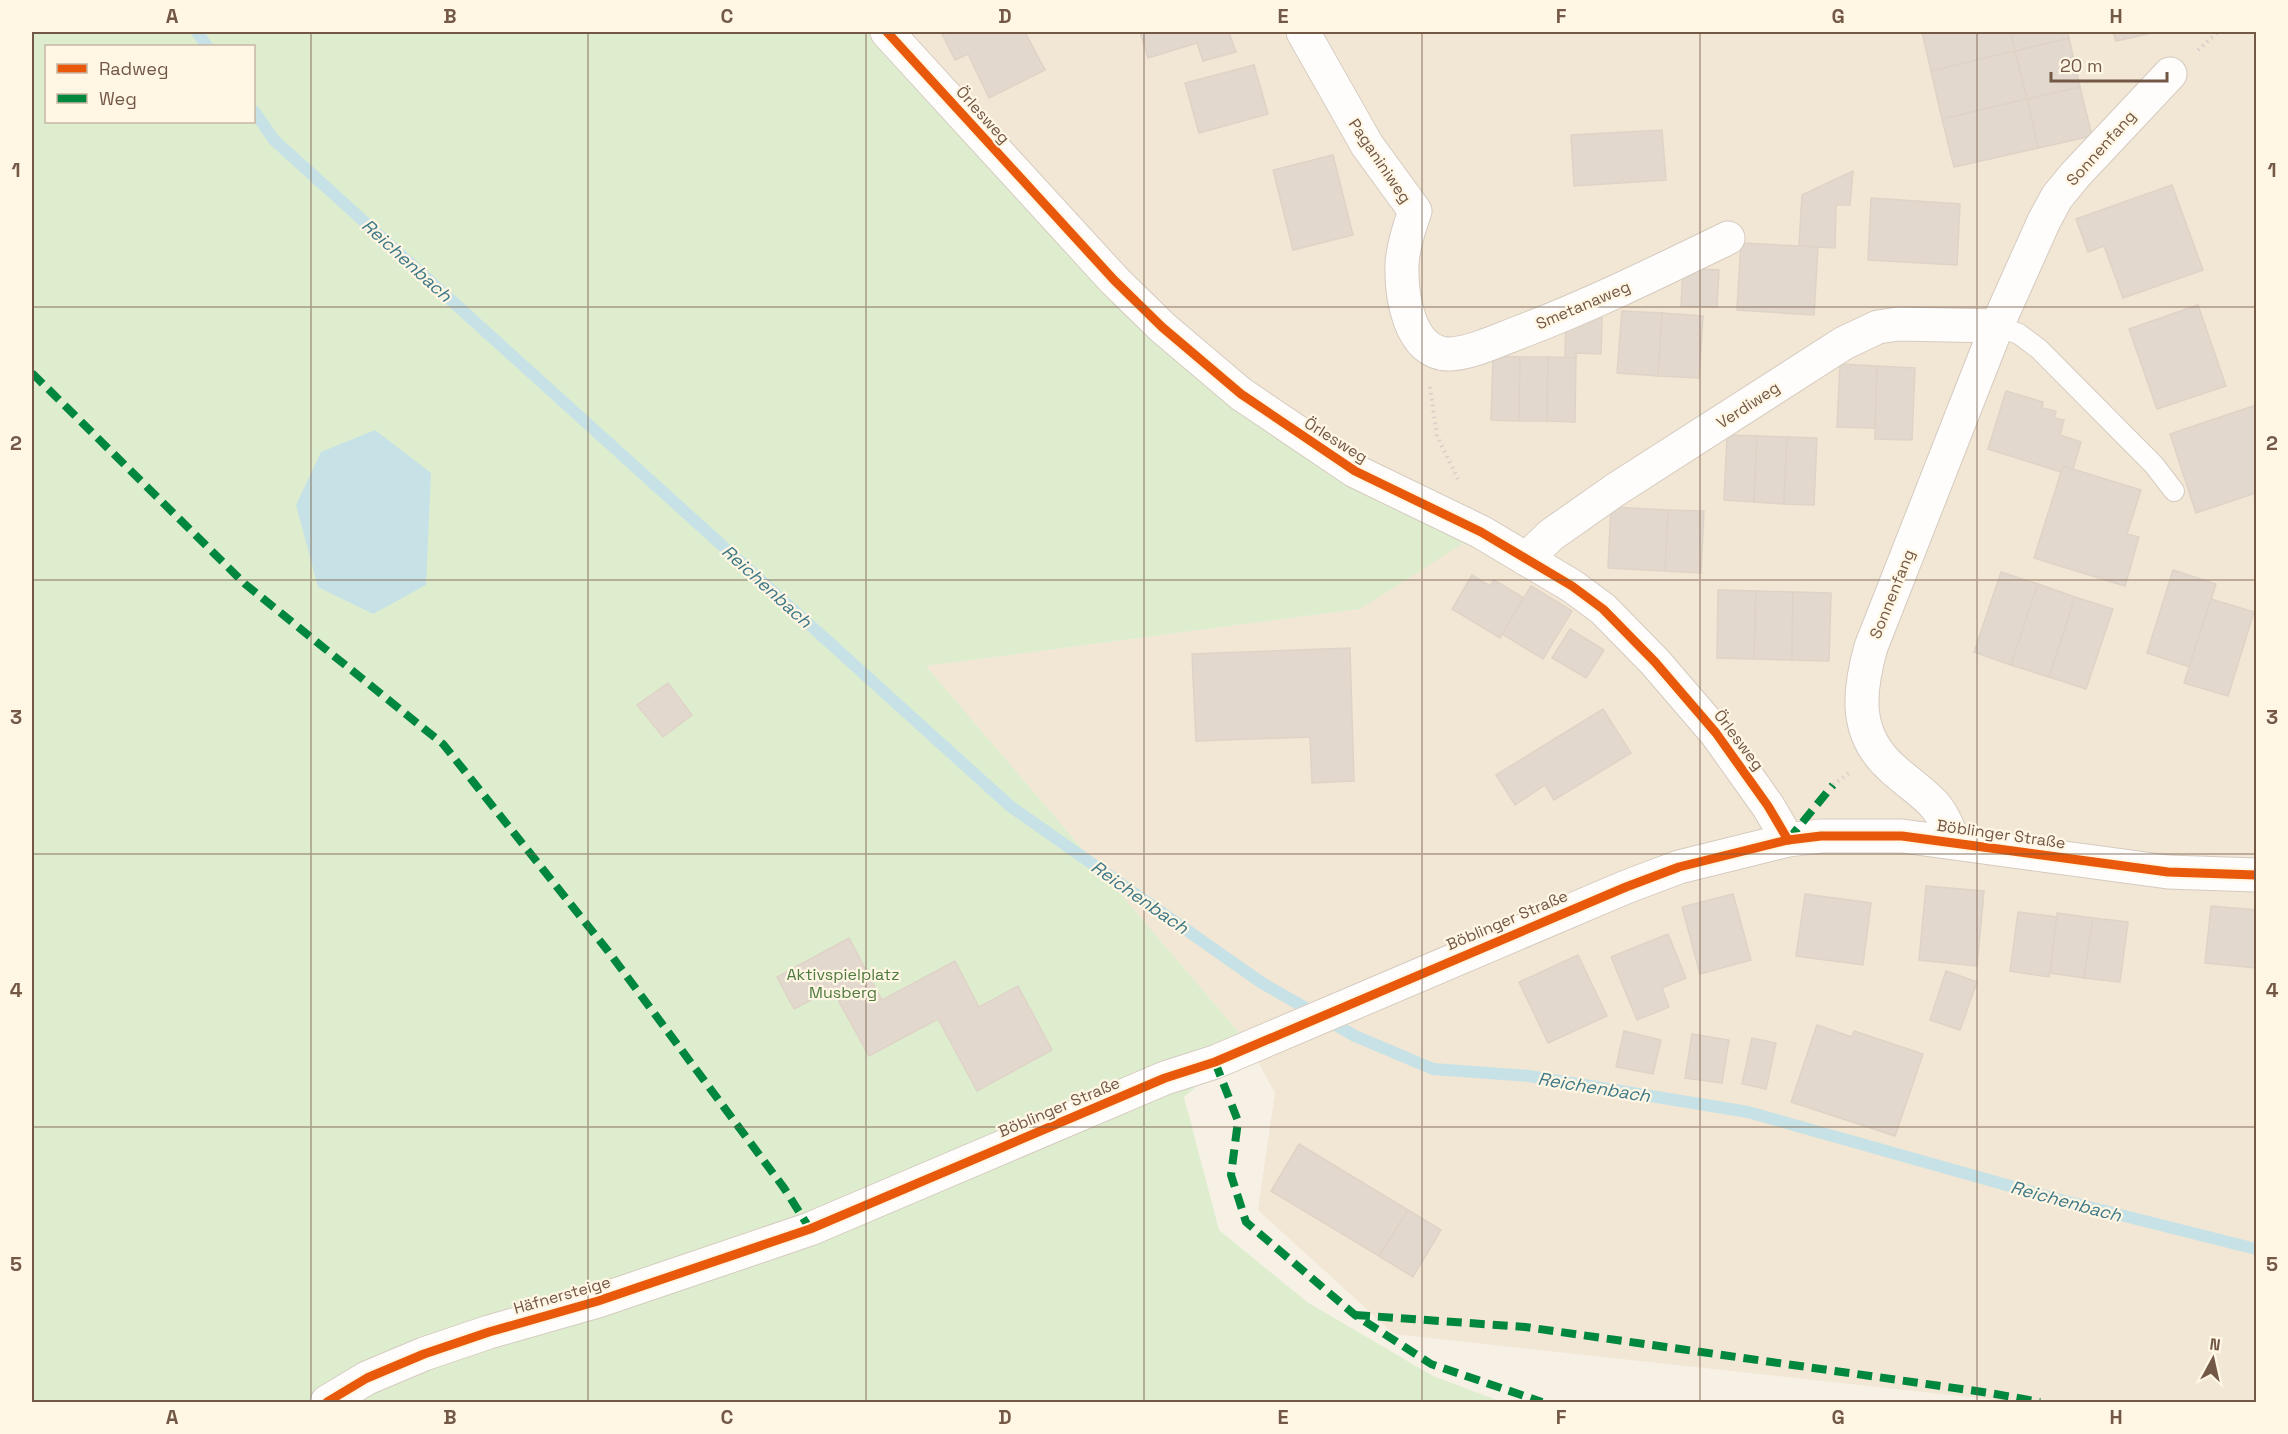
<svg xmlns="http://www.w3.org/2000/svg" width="2288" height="1434" font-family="'Space Grotesk',sans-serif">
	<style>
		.residential { fill: #f2e6d4 }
		.green { fill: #dfedcf; fill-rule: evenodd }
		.water { fill: #c7e2e6 }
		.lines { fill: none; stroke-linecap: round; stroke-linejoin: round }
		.stream { stroke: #c7e2e6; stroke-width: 12 }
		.building { fill: #e2d8cd; stroke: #dfd3c7; stroke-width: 1.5 }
		.service-casing { stroke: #d5cbc0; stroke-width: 22 }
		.minor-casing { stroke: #d5cbc0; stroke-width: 35 }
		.path { stroke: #d7cfc8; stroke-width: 4; stroke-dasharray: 1.5 4.5; stroke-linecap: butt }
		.service { stroke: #fefdfb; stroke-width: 20 }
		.minor { stroke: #fefdfb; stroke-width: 33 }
		.quiet { stroke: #00873e; stroke-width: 8; stroke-dasharray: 15 8; stroke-linecap: butt }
		.cycleway-casing { stroke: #fff6e4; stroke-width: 13 }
		.cycleway { stroke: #e8590c; stroke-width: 9 }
		.grid { fill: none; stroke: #735846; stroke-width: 1.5; stroke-opacity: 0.55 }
		.labels { text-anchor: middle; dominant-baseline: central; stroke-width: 4.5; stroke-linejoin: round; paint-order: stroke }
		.street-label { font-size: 16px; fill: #735846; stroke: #fff6e4 }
		.park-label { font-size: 16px; fill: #4d793e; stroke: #fff6e4 }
		.water-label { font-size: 18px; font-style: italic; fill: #3f7987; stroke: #fff6e4 }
		.neatline { fill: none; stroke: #735846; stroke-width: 2 }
		.grid-label { font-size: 20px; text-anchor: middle; font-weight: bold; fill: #735846 }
	</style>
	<rect width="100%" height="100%" fill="#f6f0e5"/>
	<polygon class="residential" points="887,32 2256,32 2256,1402 2015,1402 1394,1334 1258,1210 1275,1093 1248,1043 926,666 1360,609 1241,394"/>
	<path class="green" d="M32 32H887L1201 360 1481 532 1360 609 926 666 1248 1043 1184 1097 1219 1230 1307 1302 1433 1376 1502 1402H32ZM46 46H254V122H46Z"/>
	<polygon class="water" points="375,430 431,473 426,585 373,614 318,587 296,505 321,452"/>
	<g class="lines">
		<g class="stream">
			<polyline points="197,32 207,46"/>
			<polyline points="254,111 274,140 1010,806 1262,983 1355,1036 1433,1069 1529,1076 1748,1112 2049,1197 2256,1249"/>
		</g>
	</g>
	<g class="building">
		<polygon points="941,32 1025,32 1045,70 989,98 968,54 955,60"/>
		<polygon points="1140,32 1229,32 1236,52 1203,61 1197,43 1148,58"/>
		<polygon points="1922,32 2011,32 2015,51 1931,71"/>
		<polygon points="2011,32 2067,32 2069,38 2015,51"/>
		<polygon points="2113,32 2156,32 2116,41"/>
		<polygon points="2069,38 2080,87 2027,99 2015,51"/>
		<polygon points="2015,51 2027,99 1942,119 1931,71"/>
		<polygon points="1254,65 1268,114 1199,133 1185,83"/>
		<polygon points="2080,87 2092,136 2038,148 2027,99"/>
		<polygon points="2027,99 2038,148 1954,167 1942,119"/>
		<polygon points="1662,130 1666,180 1574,186 1571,135"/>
		<polygon points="1333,155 1353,235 1293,250 1273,170"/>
		<polygon points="1853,171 1850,205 1836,205 1835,248 1799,246 1802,195"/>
		<polygon points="2172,185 2203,270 2123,298 2104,246 2088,252 2076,219"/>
		<polygon points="1871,198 1960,204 1957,265 1868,260"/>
		<polygon points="1741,243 1818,247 1814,315 1737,310"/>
		<polygon points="1683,268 1719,270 1717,307 1681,306"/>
		<polygon points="2198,305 2226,386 2157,409 2129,329"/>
		<polygon points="1622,311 1662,313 1658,376 1617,373"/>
		<polygon points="1662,313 1703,316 1699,378 1658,376"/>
		<polygon points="1566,317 1602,318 1601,354 1576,353 1576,358 1565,357"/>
		<polygon points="1493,356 1520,357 1519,421 1491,420"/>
		<polygon points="1520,357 1548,357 1547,421 1519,421"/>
		<polygon points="1548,357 1576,358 1575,422 1547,421"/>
		<polygon points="1840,364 1877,366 1875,428 1837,427"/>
		<polygon points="1877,366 1915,368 1912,440 1875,439"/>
		<polygon points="2006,391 2043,402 2042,408 2056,411 2054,418 2064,420 2060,435 2081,442 2073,469 2063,466 2061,472 1988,449"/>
		<polygon points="2256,405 2256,493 2196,513 2170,434"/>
		<polygon points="1727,435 1757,436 1754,502 1724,500"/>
		<polygon points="1757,436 1787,437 1784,504 1754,502"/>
		<polygon points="1787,437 1817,438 1814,505 1784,504"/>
		<polygon points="2063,466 2141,490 2127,534 2139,537 2125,586 2034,558"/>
		<polygon points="1611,507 1668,510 1665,571 1608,568"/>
		<polygon points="1668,510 1704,511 1701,573 1665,571"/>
		<polygon points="2173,570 2216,584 2190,667 2147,653"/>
		<polygon points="2001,572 2038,584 2011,665 1974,652"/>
		<polygon points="1472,575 1490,586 1494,580 1524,598 1500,638 1452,609"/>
		<polygon points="2038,584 2075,597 2049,677 2011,665"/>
		<polygon points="1531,586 1572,611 1543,659 1502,634"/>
		<polygon points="1718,590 1756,591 1754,659 1717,658"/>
		<polygon points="1756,591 1793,592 1792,660 1754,659"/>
		<polygon points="1793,592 1831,593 1829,661 1792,660"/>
		<polygon points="2075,597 2113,609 2086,689 2049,677"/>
		<polygon points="2211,599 2254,612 2228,696 2184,683"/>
		<polygon points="1570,629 1604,650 1586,678 1552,658"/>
		<polygon points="1350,648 1354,781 1312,783 1310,737 1196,741 1192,654"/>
		<polygon points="668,683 692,715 663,737 637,705"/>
		<polygon points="1603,709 1631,753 1554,800 1545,785 1515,805 1496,775"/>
		<polygon points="1926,886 1984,891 1977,966 1919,960"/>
		<polygon points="1733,894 1751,960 1700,974 1682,907"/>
		<polygon points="1805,894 1871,903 1863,965 1796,956"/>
		<polygon points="2211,906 2256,910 2256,968 2205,963"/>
		<polygon points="2018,912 2057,917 2049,977 2010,971"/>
		<polygon points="2057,913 2093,918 2084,978 2050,973"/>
		<polygon points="2093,918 2128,922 2120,982 2084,978"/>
		<polygon points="1668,934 1686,978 1662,988 1669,1007 1637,1020 1611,957"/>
		<polygon points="849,938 882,1000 955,961 979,1007 1018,986 1052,1050 977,1091 938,1019 869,1056 832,989 794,1009 777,977"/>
		<polygon points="1578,955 1607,1016 1548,1043 1519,982"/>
		<polygon points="1946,971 1977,982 1960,1030 1930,1020"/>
		<polygon points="1817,1025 1852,1037 1854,1031 1923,1054 1895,1136 1791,1102"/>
		<polygon points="1624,1031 1661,1040 1653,1074 1616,1067"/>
		<polygon points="1692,1034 1729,1040 1722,1083 1685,1078"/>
		<polygon points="1752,1038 1776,1043 1766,1089 1742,1084"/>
		<polygon points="1299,1144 1408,1210 1379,1256 1271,1191"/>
		<polygon points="1408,1210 1441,1230 1413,1277 1379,1256"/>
	</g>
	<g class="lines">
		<g class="service-casing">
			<polyline id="service" points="1997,326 2019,334 2039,349 2154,465 2174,491"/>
		</g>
		<g class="minor-casing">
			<g id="minor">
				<polyline points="887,32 1114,280 1162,327 1241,394 1355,471 1481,532 1572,586 1603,609 1655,662 1716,733 1768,806 1788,840"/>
				<path d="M1303 32 1367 145 1415 211C1409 228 1403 246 1402 264 1401 295 1409 356 1451 354 1474 352 1499 340 1520 332 1591 305 1660 271 1728 238"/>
				<polyline points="1526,559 1551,535 1615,490 1844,343 1878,327 1898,324 1997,326"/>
				<path d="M1953 842C1940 799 1924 797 1893 769 1854 735 1858 693 1871 647L1997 326 2044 221 2057 197 2075 175 2170 74"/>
				<polyline points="327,1402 367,1378 424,1354 489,1332 598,1301 810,1229 1165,1078 1215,1062 1626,887 1679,867 1788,840 1821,836 1902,836 2168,872 2256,875"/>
			</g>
		</g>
		<g class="path">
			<polyline points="2198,50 2218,32"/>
			<polyline points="1430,387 1437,436 1458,479"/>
			<polyline points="1833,785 1849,773"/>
		</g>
		<use href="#service" class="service"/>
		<use href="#minor" class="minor"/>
		<g class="quiet">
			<polyline points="32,373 245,584 443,744 608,951 784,1188 810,1229"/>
			<polyline points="1788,840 1833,785"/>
			<polyline points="1215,1062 1238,1121 1231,1175 1246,1222 1355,1315 1431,1364 1542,1402"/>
			<polyline points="1355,1315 1525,1327 1990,1393 2040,1402"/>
		</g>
		<g class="cycleway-casing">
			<g id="cycleway">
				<polyline points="887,32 1114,280 1162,327 1241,394 1355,471 1481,532 1572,586 1603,609 1655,662 1716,733 1768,806 1788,840"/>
				<polyline points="327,1402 367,1378 424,1354 489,1332 598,1301 810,1229 1165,1078 1215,1062 1626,887 1679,867 1788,840 1821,836 1902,836 2168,872 2256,875"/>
			</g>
		</g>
		<use href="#cycleway" class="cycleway"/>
	</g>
	<path class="grid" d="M311 32V1402M588 32V1402M866 32V1402M1144 32V1402M1422 32V1402M1700 32V1402M1977 32V1402M32 307H2256M32 580H2256M32 854H2256M32 1127H2256"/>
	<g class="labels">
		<g class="street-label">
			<text transform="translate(983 115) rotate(48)">Örlesweg</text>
			<text transform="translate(2101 148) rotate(-48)">Sonnenfang</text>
			<text transform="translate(1380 161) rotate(56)">Paganiniweg</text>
			<text transform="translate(1583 305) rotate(-23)">Smetanaweg</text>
			<text transform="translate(1748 405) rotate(-33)">Verdiweg</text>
			<text transform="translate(1336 440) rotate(32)">Örlesweg</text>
			<text transform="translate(1892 594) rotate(-68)">Sonnenfang</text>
			<text transform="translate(1739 740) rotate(53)">Örlesweg</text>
			<text transform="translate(2001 834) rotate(8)">Böblinger Straße</text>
			<text transform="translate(1507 920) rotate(-23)">Böblinger Straße</text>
			<text transform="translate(1059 1107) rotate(-23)">Böblinger Straße</text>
			<text transform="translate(562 1295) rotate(-16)">Häfnersteige</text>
		</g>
		<g class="park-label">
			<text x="843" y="974">Aktivspielplatz<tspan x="843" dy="18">Musberg</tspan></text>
		</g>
		<g class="water-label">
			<text transform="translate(407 260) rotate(42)">Reichenbach</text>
			<text transform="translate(767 586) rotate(42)">Reichenbach</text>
			<text transform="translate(1140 897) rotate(35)">Reichenbach</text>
			<text transform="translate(1594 1087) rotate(9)">Reichenbach</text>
			<text transform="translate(2066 1201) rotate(15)">Reichenbach</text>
		</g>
	</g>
	<rect width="2288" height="1434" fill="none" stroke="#fff6e4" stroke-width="66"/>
	<rect x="45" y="45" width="210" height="78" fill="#fff6e4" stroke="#c7b7a5" stroke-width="1.5"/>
	<rect x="57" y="64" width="30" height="9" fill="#e8590c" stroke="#c7b7a5" stroke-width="1.5"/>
	<text x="99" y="75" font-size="18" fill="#735846">Radweg</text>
	<rect x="57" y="94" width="30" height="9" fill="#00873e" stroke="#c7b7a5" stroke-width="1.5"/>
	<text x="99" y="105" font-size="18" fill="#735846">Weg</text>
	<g transform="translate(2213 1359) rotate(8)" stroke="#fff6e4" stroke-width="4.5" paint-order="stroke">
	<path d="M0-4.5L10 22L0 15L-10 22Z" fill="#735846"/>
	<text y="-9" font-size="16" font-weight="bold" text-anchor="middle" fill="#735846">N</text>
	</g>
	<path d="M2051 72v9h116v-9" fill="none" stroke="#735846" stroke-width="3"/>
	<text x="2060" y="72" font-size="18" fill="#735846" stroke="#fff6e4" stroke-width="4.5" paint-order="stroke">20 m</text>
	<rect x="33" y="33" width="2222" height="1368" class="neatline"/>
	<g class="grid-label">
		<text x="172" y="23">A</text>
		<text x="450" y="23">B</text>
		<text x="727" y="23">C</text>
		<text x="1005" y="23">D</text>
		<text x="1283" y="23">E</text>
		<text x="1561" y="23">F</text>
		<text x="1838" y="23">G</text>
		<text x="2116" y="23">H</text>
		<text x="16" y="177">1</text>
		<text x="2272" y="177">1</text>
		<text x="16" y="450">2</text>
		<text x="2272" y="450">2</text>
		<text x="16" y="724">3</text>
		<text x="2272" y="724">3</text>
		<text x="16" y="997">4</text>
		<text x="2272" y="997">4</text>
		<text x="16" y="1271">5</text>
		<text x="2272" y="1271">5</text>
		<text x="172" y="1424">A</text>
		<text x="450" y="1424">B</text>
		<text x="727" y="1424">C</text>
		<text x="1005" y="1424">D</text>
		<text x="1283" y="1424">E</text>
		<text x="1561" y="1424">F</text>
		<text x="1838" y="1424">G</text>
		<text x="2116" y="1424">H</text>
	</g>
</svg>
